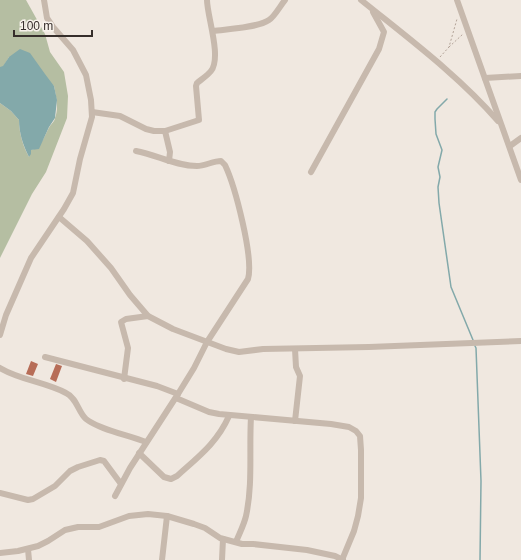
<svg xmlns="http://www.w3.org/2000/svg" width="521" height="560" font-family="Helvetica,sans-serif">
	<style>
		.green { fill: #b5bea2 }
		.water { fill: #83a9aa }
		.lines { fill: none; stroke-linecap: round; stroke-linejoin: round }
		.stream { stroke: #83a9aa; stroke-width: 1.5 }
		.building { fill: #b76d57 }
		.path { stroke: #b3a398; stroke-width: 1; stroke-dasharray: 2 2; stroke-linecap: butt }
		.street { stroke: #c7b9ad; stroke-width: 6 }
	</style>
	<rect width="100%" height="100%" fill="#f0e8e0"/>
	<path class="green" d="M0 0H26L45 34 50 52 64 72 68 96 67 118 46 172 32 194 0 258V103L11 111 19 120C19 133 23 146 29 157L31 150C42 148 45 134 50 126 52 123 55 121 55 118 59 108 56 96 54 86L9 57 3 67H0Z"/>
	<path class="water" d="M20 49 30 53 45 74 54 86 57 100 55 118 49 127 39 149 31 150V154L29 157C23 145 19 133 19 120L11 111 0 103V67L3 66 9 57Z"/>
	<g class="lines">
		<g class="stream">
			<polyline points="447,99 437,109 435,112 435,119 436,134 442,150 438,167 440,177 438,187 439,203 451,287 473,340"/>
			<polyline points="475,346 476,348 481,481 480,560"/>
		</g>
	</g>
	<g class="building">
		<polygon points="31,361 38,364 33,376 26,374"/>
		<polygon points="56,364 62,366 56,382 50,379"/>
	</g>
	<g class="lines">
		<g class="path">
			<polyline points="449,47 463,34"/>
			<polyline points="440,57 449,47 457,19"/>
		</g>
		<g class="street">
			<path d="M361 0C408 38 458 75 498 121"/>
			<polyline points="457,0 521,180"/>
			<path d="M213 31C227 29 257 28 269 20 275 16 280 6 285 0"/>
			<polyline points="485,78 521,76"/>
			<path d="M92 112 120 116 146 129 154 131H165L199 120 196 86 197 83C202 79 208 75 211 71 222 57 207 16 207 0"/>
			<polyline points="165,131 170,152 169,161"/>
			<polyline points="510,146 521,138"/>
			<polyline points="311,172 379,49 384,32 373,12"/>
			<polyline points="59,217 87,241 111,268 130,295 148,316 173,329 226,349 239,352 263,349 369,347 521,341"/>
			<polyline points="0,335 6,315 31,258 64,209 73,193 80,159 92,117 91,100 86,75 73,50 53,27 47,18 44,0"/>
			<polyline points="295,349 296,367 300,376 295,421"/>
			<polyline points="45,357 157,386 178,394"/>
			<path d="M0 368C20 380 45 382 66 393 77 398 78 412 86 419 100 430 129 435 146 442"/>
			<polyline points="124,379 128,348 121,322 126,319 148,316"/>
			<polyline points="176,398 209,412 219,414 331,424 349,427 356,431 360,436 361,450 361,498 358,516 354,531 342,560"/>
			<path d="M139 453 164 477 171 479 177 476C198 457 217 443 229 416"/>
			<polyline points="0,493 28,500 33,499 55,486 70,471 78,467 100,460 104,461 121,484"/>
			<path d="M115 496 130 468 178 394 194 368 207 342 248 279C254 258 235 186 225 165L221 161C213 161 205 166 197 166 176 166 157 155 136 151"/>
			<path d="M236 542C239 534 244 525 246 516 253 484 249 450 251 417"/>
			<polyline points="28,549 29,560"/>
			<polyline points="0,553 18,551 38,546 48,541 65,530 78,527 99,527 129,516 148,514 167,516 194,524 205,528 220,538 242,544 253,544 307,550 335,556 343,560"/>
			<polyline points="162,560 167,516"/>
			<polyline points="222,560 223,539"/>
		</g>
	</g>
	<path d="M14 30v6h78v-6" fill="none" stroke="#362e2b" stroke-width="2"/>
	<text x="20" y="30" font-size="12" fill="#362e2b" stroke="#f8f2ec" stroke-width="3" paint-order="stroke">100 m</text>
</svg>
